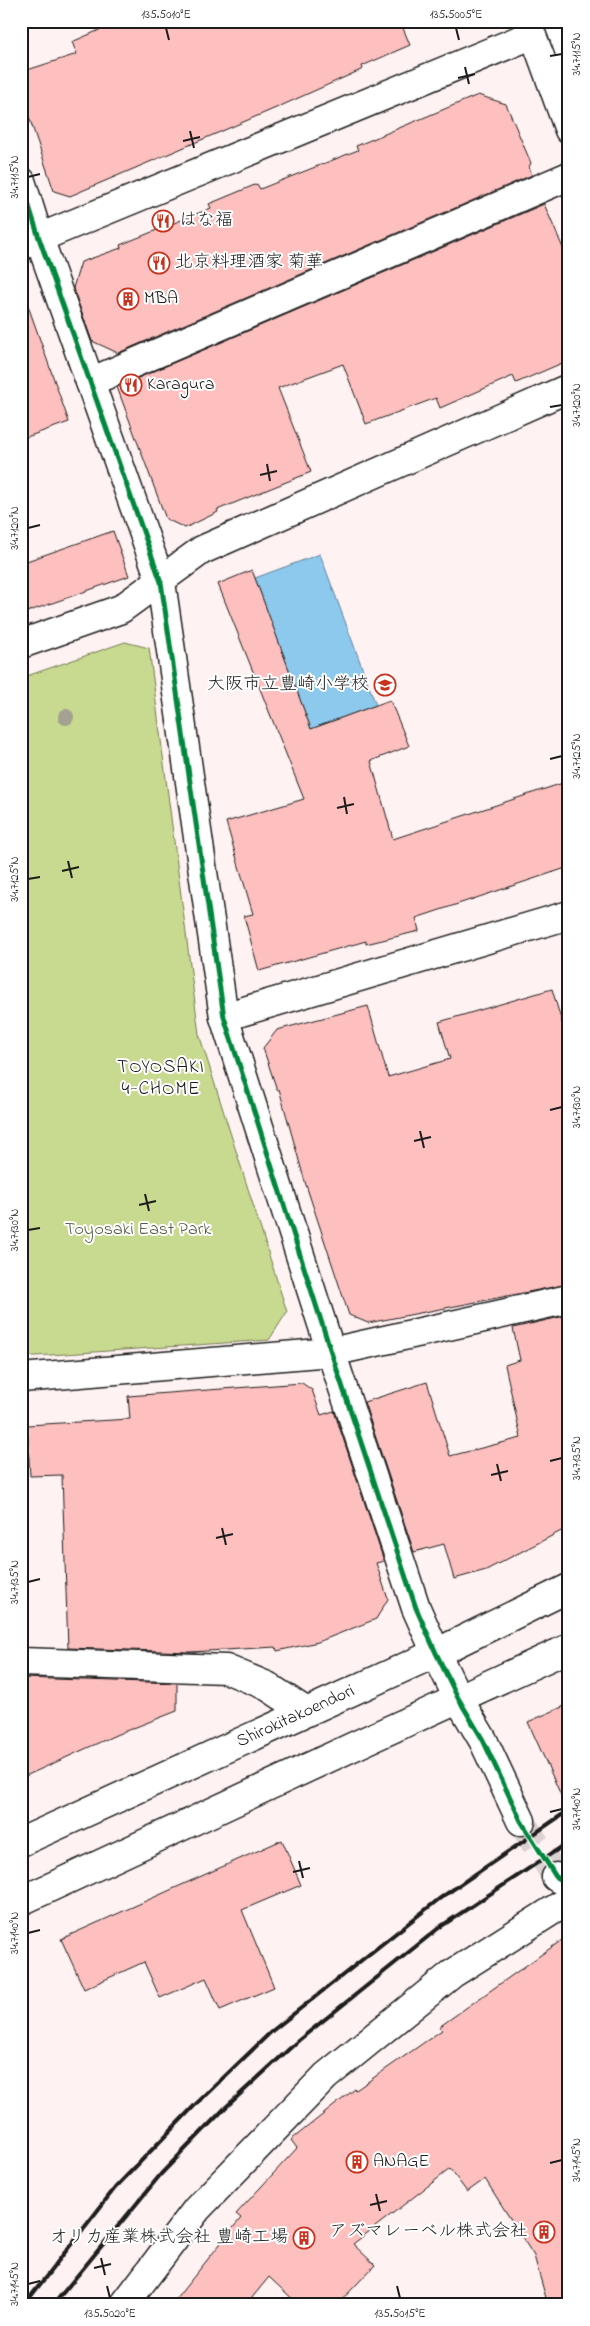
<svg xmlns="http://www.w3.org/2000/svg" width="590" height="2326" font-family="'Indie Flower','Klee One',sans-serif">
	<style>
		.green { fill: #c8da8f; stroke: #727b56 }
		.water { fill: #8dc9ed; stroke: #608499 }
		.building { fill: #fdc0bf; stroke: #1c1c1c }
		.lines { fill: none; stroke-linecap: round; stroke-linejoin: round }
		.minor-tunnel { stroke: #ddd2d2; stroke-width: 28; stroke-dasharray: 28 14; stroke-linecap: butt }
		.minor-casing { stroke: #1c1c1c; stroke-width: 31 }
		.tertiary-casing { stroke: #1c1c1c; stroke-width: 31 }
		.primary-casing { stroke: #1c1c1c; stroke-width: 31 }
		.trunk-casing { stroke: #1c1c1c; stroke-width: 31 }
		.minor { stroke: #fff; stroke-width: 28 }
		.tertiary { stroke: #fff; stroke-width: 28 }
		.primary { stroke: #fff; stroke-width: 28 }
		.trunk { stroke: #fff; stroke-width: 28 }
		.rail { stroke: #1c1c1c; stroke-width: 4 }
		.trunk-bridge-casing { stroke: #1c1c1c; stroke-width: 31; stroke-linecap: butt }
		.trunk-bridge { stroke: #fff; stroke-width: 28 }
		.cycleway-casing { stroke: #fff; stroke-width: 8 }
		.cycleway { stroke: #00873e; stroke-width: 5 }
		.tree { fill: #a3a192 }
		.ticks { fill: none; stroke: #1c1c1c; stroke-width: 2 }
		.labels { text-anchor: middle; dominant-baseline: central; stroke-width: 4; stroke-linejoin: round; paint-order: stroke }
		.poi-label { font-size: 18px; fill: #1c1c1c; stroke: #fff; text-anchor: start }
		.park-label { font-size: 18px; fill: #585e44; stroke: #fff }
		.street-label { font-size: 18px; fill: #1c1c1c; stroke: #fff }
		.neighbourhood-label { font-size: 19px; letter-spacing: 1px; fill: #1c1c1c; stroke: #fff }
		.neatline { fill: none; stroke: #1c1c1c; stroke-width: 2 }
		.ticks-label { font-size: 12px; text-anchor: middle; fill: #1c1c1c }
	</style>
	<rect width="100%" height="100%" fill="#fff2f2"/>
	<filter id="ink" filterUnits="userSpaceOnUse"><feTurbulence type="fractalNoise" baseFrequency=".02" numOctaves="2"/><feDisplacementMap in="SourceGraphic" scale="10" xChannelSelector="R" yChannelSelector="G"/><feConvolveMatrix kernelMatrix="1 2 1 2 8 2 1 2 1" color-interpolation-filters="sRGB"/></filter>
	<g filter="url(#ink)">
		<polygon class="green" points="125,642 149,648 199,1034 287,1312 269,1340 21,1357 21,678"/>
		<polygon class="water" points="320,554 376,705 311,729 255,578"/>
		<g class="building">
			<polygon points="120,21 400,21 410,45 362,66 363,69 276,108 70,196 54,191 21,93 21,72 77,54 72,42"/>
			<polygon points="478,95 506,104 531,163 529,167 532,175 118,353 92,341 73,288 81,262 121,248 120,245 211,208 209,204 257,184 260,189 358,150 356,146"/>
			<polygon points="544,204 569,262 569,360 516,383 513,376 440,408 436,398 366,424 343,364 278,388 311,472 217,510 218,512 185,528 166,519 117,387"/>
			<polygon points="26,300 69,422 21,439 21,301"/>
			<polygon points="113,531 129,576 21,614 21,563"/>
			<polygon points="252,570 311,729 390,700 409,746 371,761 393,839 569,781 569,867 416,918 419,931 366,944 366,941 259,971 244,916 253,914 226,822 304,799 218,584"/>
			<polygon points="552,989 569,1046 569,1284 368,1323 349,1315 305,1182 279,1089 277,1090 263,1048 277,1030 368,1006 388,1077 450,1059 439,1022"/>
			<polygon points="569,1315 569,1527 486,1570 454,1579 444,1544 414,1552 364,1402 427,1382 450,1456 521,1438 505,1365 520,1360 513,1328"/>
			<polygon points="302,1383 312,1390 321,1415 334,1411 384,1561 376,1563 388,1599 376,1619 318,1642 277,1651 276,1647 190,1652 68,1648 62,1475 30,1476 27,1425 130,1419 128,1396"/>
			<polygon points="21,1678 177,1683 177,1711 118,1734 21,1778"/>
			<polygon points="569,1704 569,1813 528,1722"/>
			<polygon points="282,1840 301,1885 242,1910 274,1987 220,2010 206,1978 160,1998 144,1962 84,1989 61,1939"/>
			<polygon points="569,1935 569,2305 548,2305 534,2256 485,2179 467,2192 450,2169 353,2244 375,2265 337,2305 299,2305 269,2277 246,2305 171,2305 241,2218 236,2214 297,2148 291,2140 355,2089 356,2090 442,2030 439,2027"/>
		</g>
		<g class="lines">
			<polyline class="minor-tunnel" points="521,1821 556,1877"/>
			<g class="minor-casing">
				<g id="minor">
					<polyline points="21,181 39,238 161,582 224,1017 331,1352 416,1608 436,1653 458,1698 483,1740 521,1821"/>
					<polyline points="39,238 534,34"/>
					<polyline points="90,382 569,176"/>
					<polyline points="21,644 121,609 202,550 569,388"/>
					<polyline points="224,1017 569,915"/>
					<polyline points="21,1378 331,1352 569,1299"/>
					<polyline points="21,1662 226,1669 267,1686 305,1711"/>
					<polyline points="556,1877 569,1885"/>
				</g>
			</g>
			<g class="tertiary-casing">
				<g id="tertiary">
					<polyline points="529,21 569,130"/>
					<polyline points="21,246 39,238"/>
					<polyline points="124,2305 197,2209 326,2076 452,1974 569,1900"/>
				</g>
			</g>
			<g class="primary-casing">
				<g id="primary">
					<path id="s1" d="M21 1842 436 1653 569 1588"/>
					<polyline points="21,1901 363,1742 569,1648"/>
				</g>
			</g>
			<g class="trunk-casing">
				<polyline id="trunk" points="534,34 569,68"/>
			</g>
			<use href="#minor" class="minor"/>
			<use href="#tertiary" class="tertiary"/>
			<use href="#primary" class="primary"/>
			<use href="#trunk" class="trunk"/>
			<g class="rail">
				<polyline points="24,2305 115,2188 196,2104 272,2031 439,1899 569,1810"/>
				<polyline points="53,2305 161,2174 226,2107 299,2040 440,1927 569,1842"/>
			</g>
			<g class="trunk-bridge-casing">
				<polyline id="trunk-bridge" points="558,21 569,50"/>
			</g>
			<use href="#trunk-bridge" class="trunk-bridge"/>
			<g class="cycleway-casing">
				<polyline id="cycleway" points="21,181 39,238 161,582 224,1017 331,1352 416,1608 436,1653 458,1698 483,1740 521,1821 556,1877 569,1885"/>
			</g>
			<use href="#cycleway" class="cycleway"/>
		</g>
		<circle class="tree" cx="66" cy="717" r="8"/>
	</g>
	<path class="ticks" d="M166 28 169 40M456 28 459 40M550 56 562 54M465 67 469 84M458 78 475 74M190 131 194 148M183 141 200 137M28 177 40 174M550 407 562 405M267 464 270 481M260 475 277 471M28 528 40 525M550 759 562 756M344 797 347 814M337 808 354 804M68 861 72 878M62 871 79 867M28 879 40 877M550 1110 562 1107M420 1131 424 1148M414 1141 431 1137M145 1194 149 1211M139 1205 156 1201M28 1230 40 1228M550 1461 562 1458M497 1464 501 1481M491 1475 508 1471M222 1528 226 1545M216 1538 233 1534M28 1582 40 1579M550 1812 562 1809M299 1861 303 1878M293 1872 310 1868M28 1933 40 1930M550 2163 562 2160M376 2194 380 2211M370 2205 387 2201M101 2258 105 2275M94 2268 111 2264M28 2284 40 2281M107 2286 110 2298M397 2286 400 2298"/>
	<defs>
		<g id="restaurant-ring" transform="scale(1.125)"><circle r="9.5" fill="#fff" stroke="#c8321e" stroke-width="1.5"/><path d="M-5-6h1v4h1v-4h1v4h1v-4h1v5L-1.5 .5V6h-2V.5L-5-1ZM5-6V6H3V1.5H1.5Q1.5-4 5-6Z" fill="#c8321e"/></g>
		<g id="building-ring" transform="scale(1.125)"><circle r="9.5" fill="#fff" stroke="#c8321e" stroke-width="1.5"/><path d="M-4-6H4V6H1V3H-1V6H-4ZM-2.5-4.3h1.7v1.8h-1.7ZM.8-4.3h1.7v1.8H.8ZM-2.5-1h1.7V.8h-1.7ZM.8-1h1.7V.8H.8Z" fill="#c8321e"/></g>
		<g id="school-ring" transform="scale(1.125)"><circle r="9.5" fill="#fff" stroke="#c8321e" stroke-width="1.5"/><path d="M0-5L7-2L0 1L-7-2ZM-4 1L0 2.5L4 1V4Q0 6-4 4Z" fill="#c8321e"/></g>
	</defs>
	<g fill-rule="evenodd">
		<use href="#restaurant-ring" x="163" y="221"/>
		<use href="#restaurant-ring" x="159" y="263"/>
		<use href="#building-ring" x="128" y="299"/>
		<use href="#restaurant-ring" x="131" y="385"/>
		<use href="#school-ring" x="385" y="685"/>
		<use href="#building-ring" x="357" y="2162"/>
		<use href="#building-ring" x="544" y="2232"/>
		<use href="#building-ring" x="304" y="2238"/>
	</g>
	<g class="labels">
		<g class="poi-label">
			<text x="179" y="221">はな福</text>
			<text x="175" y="263">北京料理酒家 菊華</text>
			<text x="144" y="299">MBA</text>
			<text x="147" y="385">Karagura</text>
			<text x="369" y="685" text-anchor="end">大阪市立豊崎小学校</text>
			<text x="373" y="2162">ANAGE</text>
			<text x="528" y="2232" text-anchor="end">アズマレーベル株式会社</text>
			<text x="288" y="2238" text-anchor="end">オリカ産業株式会社 豊崎工場</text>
		</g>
		<g class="park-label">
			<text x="138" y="1230">Toyosaki East Park</text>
		</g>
		<g class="street-label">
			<text stroke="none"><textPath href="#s1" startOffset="302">Shirokitakoendori</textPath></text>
		</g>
		<g class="neighbourhood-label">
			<text x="161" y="1067">TOYOSAKI<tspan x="161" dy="22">4-CHOME</tspan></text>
		</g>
	</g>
	<rect width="590" height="2326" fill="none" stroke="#fff" stroke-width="55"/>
	<rect x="28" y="28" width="534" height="2270" class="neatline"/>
	<g class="ticks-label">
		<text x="166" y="18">135.5010°E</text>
		<text x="456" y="18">135.5005°E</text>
		<text transform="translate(576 54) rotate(-90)" y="4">34.7115°N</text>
		<text transform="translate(14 177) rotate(-90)" y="4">34.7115°N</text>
		<text transform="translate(576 405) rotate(-90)" y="4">34.7120°N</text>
		<text transform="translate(14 528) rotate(-90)" y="4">34.7120°N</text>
		<text transform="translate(576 756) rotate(-90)" y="4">34.7125°N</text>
		<text transform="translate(14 879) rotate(-90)" y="4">34.7125°N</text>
		<text transform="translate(576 1107) rotate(-90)" y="4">34.7130°N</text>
		<text transform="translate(14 1230) rotate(-90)" y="4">34.7130°N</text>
		<text transform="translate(576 1458) rotate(-90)" y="4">34.7135°N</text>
		<text transform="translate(14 1582) rotate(-90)" y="4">34.7135°N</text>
		<text transform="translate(576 1809) rotate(-90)" y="4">34.7140°N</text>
		<text transform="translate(14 1933) rotate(-90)" y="4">34.7140°N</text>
		<text transform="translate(576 2160) rotate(-90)" y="4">34.7145°N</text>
		<text transform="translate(14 2284) rotate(-90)" y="4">34.7145°N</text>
		<text x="110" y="2317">135.5020°E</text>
		<text x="400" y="2317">135.5015°E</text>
	</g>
</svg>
